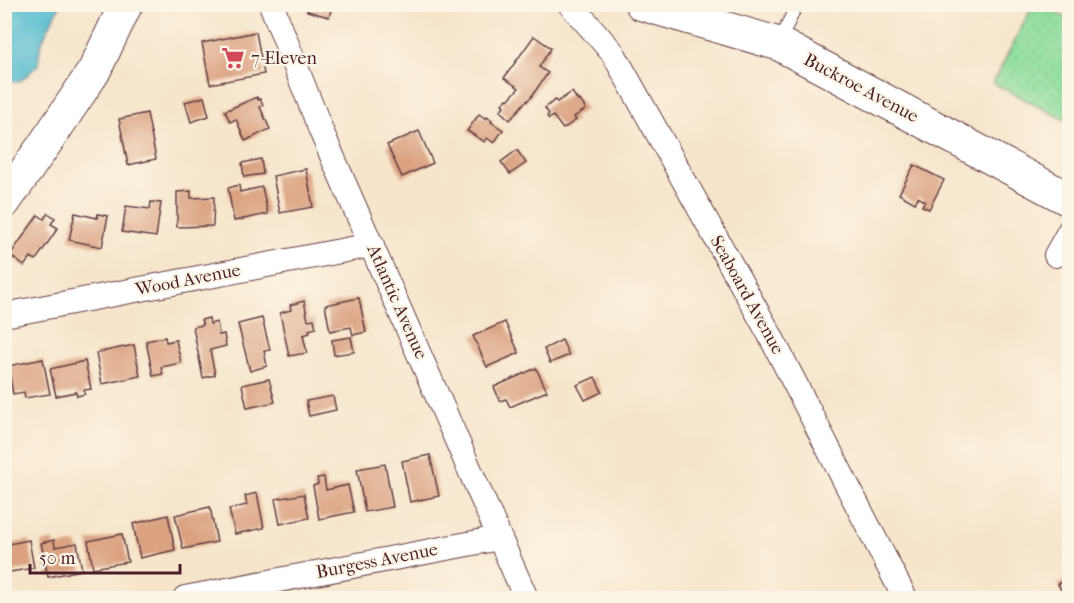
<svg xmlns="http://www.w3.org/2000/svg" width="1074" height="603" font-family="'IM FELL French Canon',serif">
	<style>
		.park { fill: url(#park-dots); stroke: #6b7e64; stroke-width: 1.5 }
		.water { fill: #53bcd0; stroke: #4e6e7e; stroke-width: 1.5 }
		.building { fill: #dba281 }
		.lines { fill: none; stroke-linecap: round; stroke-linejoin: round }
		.lane-casing { stroke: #643d43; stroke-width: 14 }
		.street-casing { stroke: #643d43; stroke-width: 26 }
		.secondary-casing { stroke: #643d43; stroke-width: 35 }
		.lane { stroke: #fff; stroke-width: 12 }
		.street { stroke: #fff; stroke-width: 24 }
		.secondary { stroke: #fff; stroke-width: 33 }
		.labels { text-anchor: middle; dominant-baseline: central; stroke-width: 4.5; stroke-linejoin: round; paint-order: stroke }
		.poi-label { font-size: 18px; fill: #4a1f2b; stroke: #fcf5e5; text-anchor: start }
		.street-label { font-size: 18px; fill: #4a1f2b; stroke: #fcf5e5 }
	</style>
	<defs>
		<pattern id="park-dots" width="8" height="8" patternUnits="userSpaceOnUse" patternTransform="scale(1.5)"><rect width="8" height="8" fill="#8cdd9d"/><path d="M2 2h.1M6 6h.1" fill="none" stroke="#7abd87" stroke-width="1.8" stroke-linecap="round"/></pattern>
	</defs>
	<rect width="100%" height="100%" fill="#fcf5e5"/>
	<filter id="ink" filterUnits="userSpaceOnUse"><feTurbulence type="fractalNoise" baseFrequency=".0167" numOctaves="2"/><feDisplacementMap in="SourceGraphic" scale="12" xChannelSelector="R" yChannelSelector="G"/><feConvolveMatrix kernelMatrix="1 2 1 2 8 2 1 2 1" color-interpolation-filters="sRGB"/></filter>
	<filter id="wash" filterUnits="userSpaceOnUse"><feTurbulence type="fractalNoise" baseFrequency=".008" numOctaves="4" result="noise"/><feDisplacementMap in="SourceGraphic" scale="24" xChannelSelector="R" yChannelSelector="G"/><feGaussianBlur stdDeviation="1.35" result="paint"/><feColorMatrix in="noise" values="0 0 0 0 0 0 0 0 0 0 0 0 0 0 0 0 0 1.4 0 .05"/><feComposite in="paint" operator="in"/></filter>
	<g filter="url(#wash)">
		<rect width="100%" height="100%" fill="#f6e5cb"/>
		<polygon class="park" points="1033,5 1041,5 1069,19 1070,116 1067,121 993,83"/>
		<polygon class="water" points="5,4 60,5 43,39 40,48 38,65 23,79 17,82 9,81 5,78"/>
		<g id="blocks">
			<g class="building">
				<polygon points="309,4 333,4 329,17 307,11"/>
				<polygon points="256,32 264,74 210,84 202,43"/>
				<polygon points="534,36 551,48 539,67 548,73 531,97 526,102 525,102 510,120 500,111 504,106 502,104 507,99 508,100 519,88 504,78"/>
				<polygon points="572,92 578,101 580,100 586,109 574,117 576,120 563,129 553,116 549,119 547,116 549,114 545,108 555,100 557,102"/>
				<polygon points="204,97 209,116 191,122 185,102"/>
				<polygon points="257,97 258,100 260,99 263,105 260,107 270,129 245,141 236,119 230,122 225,111"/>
				<polygon points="147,113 156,159 128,165 119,119"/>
				<polygon points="479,114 486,119 487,117 492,120 491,122 503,130 494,143 487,138 485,142 467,131"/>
				<polygon points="419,131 433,163 402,177 387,145"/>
				<polygon points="517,150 526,163 510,174 501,162"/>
				<polygon points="261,159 263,174 244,177 242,163"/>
				<polygon points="914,165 944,180 929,209 922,206 925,201 918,197 915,203 899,194"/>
				<polygon points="306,169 313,207 280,213 273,176"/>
				<polygon points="239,185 240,192 262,187 268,214 234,221 228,188"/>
				<polygon points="191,191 191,198 214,197 213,226 177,227 177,192"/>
				<polygon points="151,202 161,203 156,237 122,232 126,206 150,209"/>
				<polygon points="48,213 55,218 51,224 58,228 36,260 31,257 24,266 10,255 38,215 44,219"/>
				<polygon points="75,213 97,218 98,214 108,216 102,247 69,240"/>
				<polygon points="359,298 366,332 353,335 351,327 330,331 325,305"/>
				<polygon points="304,301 308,320 314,319 316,328 309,330 310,333 303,335 307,353 289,356 280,313 291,310 290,305"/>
				<polygon points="209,318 210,324 217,322 219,335 224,334 226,346 210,350 215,375 203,378 193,327 203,325 201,320"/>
				<polygon points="262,318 270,350 264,351 267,366 250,371 238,324"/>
				<polygon points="505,322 519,353 487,367 473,336"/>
				<polygon points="165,337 166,342 176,340 181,363 161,367 163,374 153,376 146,341"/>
				<polygon points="351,337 354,352 334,355 332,340"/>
				<polygon points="562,340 569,355 550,363 544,349"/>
				<polygon points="134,345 140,376 102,384 96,353"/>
				<polygon points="43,359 50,394 25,398 24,392 13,394 8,366"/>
				<polygon points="85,361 91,389 84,390 85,394 77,396 76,392 56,396 50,369"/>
				<polygon points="536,368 547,391 510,407 506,399 500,401 494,387"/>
				<polygon points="595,377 602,392 585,400 577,385"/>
				<polygon points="269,379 275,402 247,408 242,385"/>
				<polygon points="333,396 336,410 309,416 306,401"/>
				<polygon points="430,455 439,496 410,502 402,461"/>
				<polygon points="385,464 393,507 365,512 357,469"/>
				<polygon points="324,477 326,490 348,485 354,512 319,519 313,486 318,484 317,478"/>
				<polygon points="257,493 264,528 235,534 229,509 247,505 245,496"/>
				<polygon points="304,494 309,518 280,524 275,499"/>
				<polygon points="210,507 217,542 183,549 175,515"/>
				<polygon points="168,515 175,550 140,558 133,524"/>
				<polygon points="122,534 128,562 93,568 88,541"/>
				<polygon points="29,540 34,568 4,573 4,545"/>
				<polygon points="54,540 55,547 77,543 82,570 48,577 41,543"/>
				<polygon points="1070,578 1070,595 1065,598 1058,584"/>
			</g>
		</g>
	</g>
	<g filter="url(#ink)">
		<use href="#blocks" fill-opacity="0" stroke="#643d43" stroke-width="1.5"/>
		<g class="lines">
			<g class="lane-casing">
				<polyline id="lane" points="779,43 797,4"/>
			</g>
			<g class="street-casing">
				<g id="street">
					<polyline points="271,4 322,133 526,598"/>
					<polyline points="570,4 613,53 770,335 905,598"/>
					<polyline points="1056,255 1070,230"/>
					<polyline points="4,315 372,245"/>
					<polyline points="185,598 499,538"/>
				</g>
			</g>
			<g class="secondary-casing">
				<g id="secondary">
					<polyline points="642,4 779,44 1070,200"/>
					<polyline points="4,202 51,135 94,71 126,4"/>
				</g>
			</g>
			<use href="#lane" class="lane"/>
			<use href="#street" class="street"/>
			<use href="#secondary" class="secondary"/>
		</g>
	</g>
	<defs>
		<g id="supermarket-bare" transform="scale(1.8)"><path d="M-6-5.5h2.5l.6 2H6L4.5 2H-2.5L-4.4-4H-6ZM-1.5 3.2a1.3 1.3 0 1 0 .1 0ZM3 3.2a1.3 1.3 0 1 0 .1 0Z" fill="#d1495b" stroke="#fcf5e5" stroke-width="2.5" paint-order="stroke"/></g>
	</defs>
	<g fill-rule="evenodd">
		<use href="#supermarket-bare" x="233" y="58"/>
	</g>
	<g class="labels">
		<g class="poi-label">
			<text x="251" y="58">7-Eleven</text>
		</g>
		<g class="street-label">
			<text transform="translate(861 88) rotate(28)">Buckroe Avenue</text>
			<text transform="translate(188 280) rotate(-11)">Wood Avenue</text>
			<text transform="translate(747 295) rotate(61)">Seaboard Avenue</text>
			<text transform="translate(397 302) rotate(66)">Atlantic Avenue</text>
			<text transform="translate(377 561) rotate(-11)">Burgess Avenue</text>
		</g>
	</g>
	<rect width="1074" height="603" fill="none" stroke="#fcf5e5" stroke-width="24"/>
	<path d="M30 564v9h150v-9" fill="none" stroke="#4a1f2b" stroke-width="3"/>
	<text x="39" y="564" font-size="18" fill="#4a1f2b" stroke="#fcf5e5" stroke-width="4.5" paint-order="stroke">50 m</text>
</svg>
